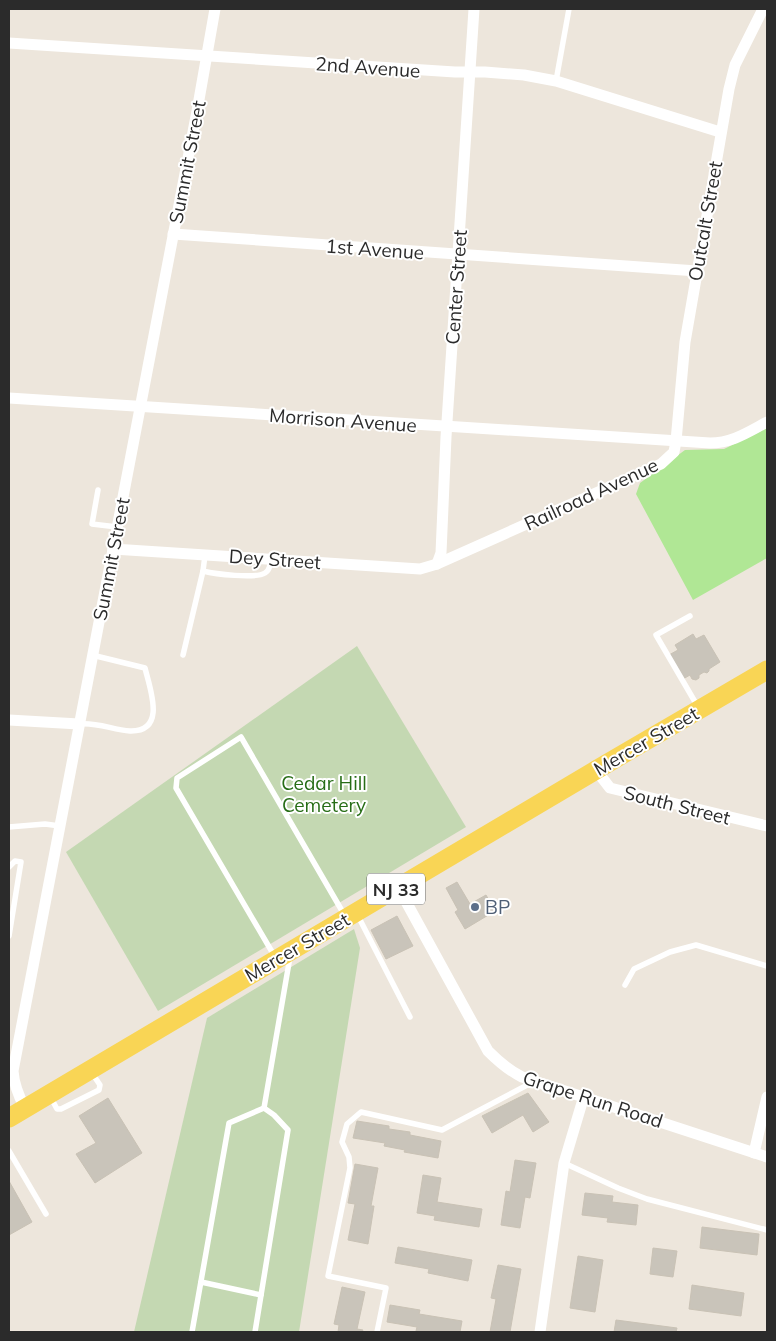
<svg xmlns="http://www.w3.org/2000/svg" width="776" height="1341" font-family="Mulish,sans-serif">
	<style>
		.green { fill: #b0e795 }
		.cemetery { fill: #c4d8b2 }
		.building { fill: #c9c4ba; stroke: #c9c2b5 }
		.lines { fill: none; stroke-linecap: round; stroke-linejoin: round }
		.lane { stroke: #fff; stroke-width: 5.5 }
		.street { stroke: #fff; stroke-width: 11 }
		.primary { stroke: #f9d555; stroke-width: 19 }
		.service-dot { fill: #5c6f8a; stroke: #fff; stroke-width: 2 }
		.labels { text-anchor: middle; dominant-baseline: central; stroke-width: 4; stroke-linejoin: round; paint-order: stroke }
		.shield { fill: #fff; stroke: #6b6b6b; stroke-width: 1 }
		.shield-label { font-size: 18px; font-weight: bold; fill: #2b2b2b }
		.street-label { font-size: 19px; fill: #2b2b2b; stroke: #fff }
		.park-label { font-size: 19px; fill: #276d16; stroke: #fff }
		.service-label { font-size: 19px; fill: #4e5e75; stroke: #fff; text-anchor: start }
	</style>
	<rect width="100%" height="100%" fill="#ede6dc"/>
	<polygon class="green" points="767,428 767,558 693,600 636,494 640,483 685,450 724,449"/>
	<g class="cemetery">
		<polygon points="357,646 466,827 158,1011 66,852"/>
		<polygon points="354,929 360,948 299,1332 134,1332 207,1018"/>
	</g>
	<g class="building">
		<polygon points="693,634 696,639 704,635 720,662 709,669 709,671 707,673 704,672 699,675 699,678 696,680 692,679 690,675 683,679 669,655 678,650 675,645"/>
		<polygon points="457,882 470,904 486,895 495,911 465,929 455,912 458,910 446,888"/>
		<polygon points="397,916 413,946 386,959 371,930"/>
		<polygon points="528,1093 549,1122 533,1132 523,1115 492,1133 482,1116"/>
		<polygon points="108,1098 142,1153 95,1183 76,1154 96,1143 79,1116"/>
		<polygon points="357,1121 389,1126 389,1129 410,1132 410,1135 441,1141 438,1158 404,1152 405,1150 384,1146 385,1143 353,1138"/>
		<polygon points="515,1160 536,1163 530,1198 525,1197 520,1228 501,1225 506,1191 510,1192"/>
		<polygon points="355,1164 378,1168 371,1206 374,1206 368,1244 348,1240 355,1204 348,1203"/>
		<polygon points="423,1175 441,1178 437,1202 482,1209 479,1227 434,1220 435,1216 417,1213"/>
		<polygon points="9,1181 32,1222 9,1235"/>
		<polygon points="585,1193 613,1196 612,1202 638,1205 636,1225 607,1222 608,1218 582,1215"/>
		<polygon points="702,1227 759,1234 757,1255 700,1248"/>
		<polygon points="398,1247 472,1260 468,1281 428,1273 429,1269 395,1263"/>
		<polygon points="653,1248 677,1251 673,1277 650,1274"/>
		<polygon points="578,1256 603,1260 595,1312 570,1308"/>
		<polygon points="498,1265 521,1269 510,1332 490,1332 496,1299 491,1298"/>
		<polygon points="692,1285 744,1293 741,1316 689,1309"/>
		<polygon points="342,1287 365,1292 357,1329 363,1330 362,1332 338,1332 339,1325 334,1324"/>
		<polygon points="390,1305 420,1310 419,1314 462,1321 460,1332 421,1332 416,1331 417,1327 387,1322"/>
		<polygon points="616,1320 677,1328 676,1332 614,1332"/>
	</g>
	<g class="lines">
		<g class="lane">
			<polyline points="556,81 569,9"/>
			<polyline points="98,490 92,524 117,527"/>
			<path d="M205 555 203 571C215 574 255 579 265 573 270 570 270 565 270 559"/>
			<polyline points="690,616 656,635 698,707"/>
			<polyline points="183,655 203,571"/>
			<path d="M79 724C97 722 113 730 130 731 167 732 150 689 145 668L92 655"/>
			<polyline points="9,827 45,824 60,826"/>
			<polyline points="9,867 15,861 21,862 9,936"/>
			<polyline points="357,914 410,1017"/>
			<polyline points="275,957 176,788 177,778 241,737 345,916"/>
			<polyline points="625,985 634,969 670,952 696,945 767,966"/>
			<polyline points="50,1096 57,1109 61,1109 99,1090 100,1085 92,1073"/>
			<polyline points="264,1108 290,957"/>
			<polyline points="9,1151 46,1214"/>
			<polyline points="564,1163 618,1188 647,1199 767,1230"/>
			<polyline points="201,1282 261,1295"/>
			<polyline points="192,1332 229,1123 264,1108"/>
			<polyline points="255,1332 288,1130 274,1115 264,1108"/>
			<polyline points="377,1332 386,1288 328,1276 350,1168 349,1157 342,1142 347,1124 361,1112 442,1130 533,1082"/>
		</g>
		<g class="street">
			<polyline points="9,43 455,72 485,72 524,75 556,81 720,132"/>
			<polyline points="173,234 697,271"/>
			<path d="M9 398 710 443C732 443 748 432 767 422"/>
			<polyline points="113,549 420,569 437,564 661,464 674,452 676,441 685,342 729,89 735,65 763,9"/>
			<polyline points="437,564 441,553 446,437 474,9"/>
			<polyline points="9,720 79,724"/>
			<polyline points="596,770 610,788 767,826"/>
			<path d="M398 887 488 1051C499 1062 508 1070 522 1077L767 1157"/>
			<path d="M25 1108C18 1095 14 1085 13 1071L197 111 215 9"/>
			<polyline points="754,1153 767,1097"/>
			<polyline points="540,1332 564,1163 584,1096"/>
		</g>
		<polyline class="primary" points="9,1118 596,770 767,670"/>
	</g>
	<circle class="service-dot" cx="475" cy="907" r="5"/>
	<g class="labels">
		<rect class="shield" x="367" y="873.5" width="58" height="31" rx="4"/>
		<g class="shield-label">
			<text x="396" y="889">NJ 33</text>
		</g>
		<g class="street-label">
			<text transform="translate(368 67) rotate(4)">2nd Avenue</text>
			<text transform="translate(187 162) rotate(-79)">Summit Street</text>
			<text transform="translate(705 221) rotate(-80)">Outcalt Street</text>
			<text transform="translate(375 249) rotate(4)">1st Avenue</text>
			<text transform="translate(456 287) rotate(-86)">Center Street</text>
			<text transform="translate(343 420) rotate(4)">Morrison Avenue</text>
			<text transform="translate(591 494) rotate(-25)">Railroad Avenue</text>
			<text transform="translate(111 559) rotate(-79)">Summit Street</text>
			<text transform="translate(275 559) rotate(4)">Dey Street</text>
			<text transform="translate(646 741) rotate(-30)">Mercer Street</text>
			<text transform="translate(677 805) rotate(14)">South Street</text>
			<text transform="translate(297 947) rotate(-30)">Mercer Street</text>
			<text transform="translate(593 1099) rotate(18)">Grape Run Road</text>
		</g>
		<g class="park-label">
			<text x="324" y="783">Cedar Hill<tspan x="324" dy="22">Cemetery</tspan></text>
		</g>
		<g class="service-label">
			<text x="485" y="907">BP</text>
		</g>
	</g>
	<rect width="776" height="1341" fill="none" stroke="#2b2b2b" stroke-width="20"/>
</svg>
